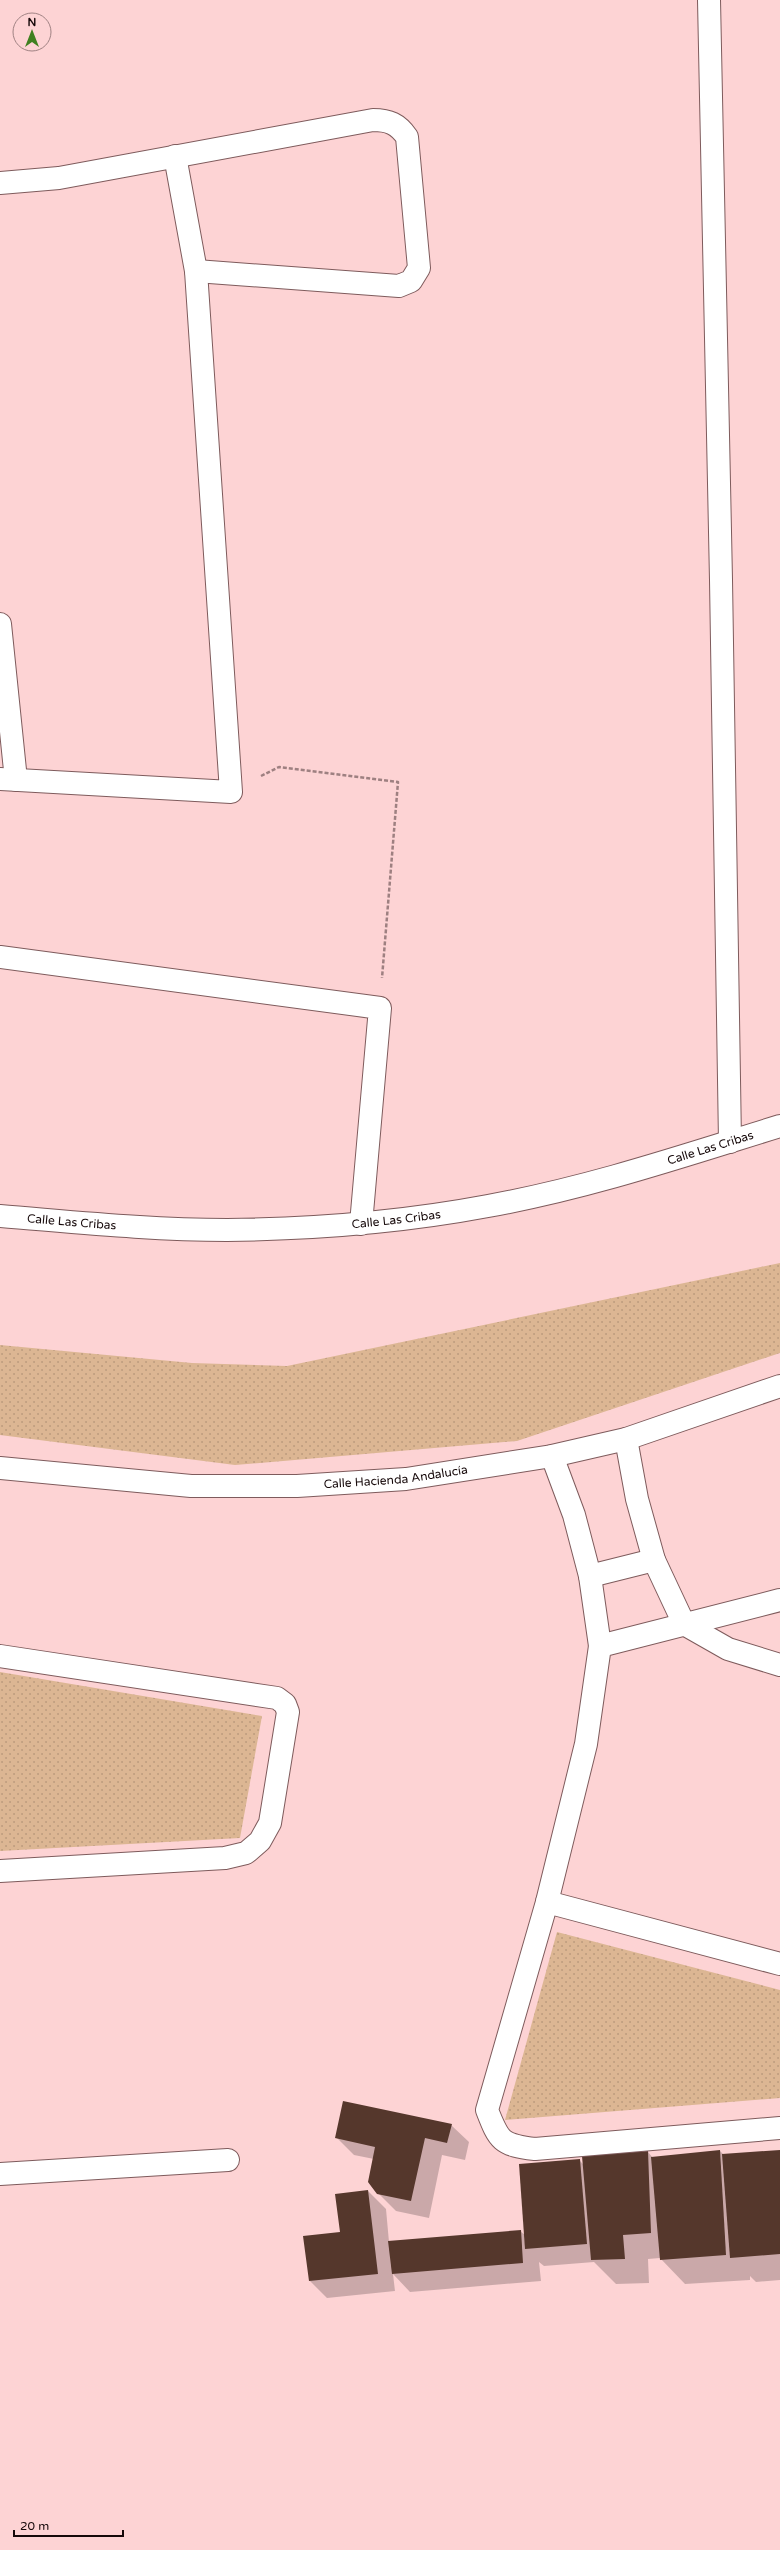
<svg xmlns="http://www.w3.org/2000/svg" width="780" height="2550" font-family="'Varela Round',sans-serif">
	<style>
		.green { fill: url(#green-dots) }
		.shadow { fill: #0003 }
		.building { fill: #55372c }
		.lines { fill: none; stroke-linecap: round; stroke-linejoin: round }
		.street-casing { stroke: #7e5b5c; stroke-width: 24 }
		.path { stroke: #9e8081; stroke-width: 2.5; stroke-dasharray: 4 2; stroke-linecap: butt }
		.street { stroke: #fff; stroke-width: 22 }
		.labels { text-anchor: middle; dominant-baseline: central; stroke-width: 4; stroke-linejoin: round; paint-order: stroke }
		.street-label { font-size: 12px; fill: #150809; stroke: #fdd3d4 }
	</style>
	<defs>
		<pattern id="green-dots" width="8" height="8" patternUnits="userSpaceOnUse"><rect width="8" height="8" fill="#dcb693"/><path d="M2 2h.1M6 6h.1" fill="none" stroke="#bc9b7d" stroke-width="1.8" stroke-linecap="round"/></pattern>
	</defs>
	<rect width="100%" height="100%" fill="#fdd3d4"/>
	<g class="green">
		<polygon points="780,1263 780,1353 517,1441 235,1465 0,1435 0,1345 192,1363 287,1366"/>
		<polygon points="0,1672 262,1716 240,1838 0,1851"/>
		<polygon points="557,1932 780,1990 780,2098 505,2120"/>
	</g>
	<g class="shadow">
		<polygon points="451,2125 469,2142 465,2160 442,2155 429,2218 396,2211 378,2193 374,2159 354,2155 337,2138"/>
		<polygon points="720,2151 724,2155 780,2151 780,2280 756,2282 750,2276 750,2280 685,2284 660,2258 648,2259 649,2283 616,2284 594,2262 544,2266 539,2262 541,2281 410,2292 393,2274 395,2291 327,2298 310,2281 368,2191 386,2209 389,2242 520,2231 525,2235 579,2160 584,2165 648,2152 653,2158"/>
	</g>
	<g class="building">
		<polygon points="343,2101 452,2124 447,2143 425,2138 411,2201 377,2194 368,2182 375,2147 335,2138"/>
		<polygon points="720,2150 726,2255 660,2260 651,2157"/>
		<polygon points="780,2150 780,2254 730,2258 722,2154"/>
		<polygon points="648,2151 651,2233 623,2235 625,2259 591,2260 582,2156"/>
		<polygon points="580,2159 587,2244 525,2249 519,2164"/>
		<polygon points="368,2190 378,2274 309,2281 303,2236 340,2232 335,2194"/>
		<polygon points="521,2230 523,2263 392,2274 388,2241"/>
	</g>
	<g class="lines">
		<g class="street-casing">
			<g id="street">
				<polyline points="709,0 721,580 730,1142"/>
				<path d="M0 183 59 178 373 120C389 120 398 124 407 137L419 268 411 281 399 286 196 271"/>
				<polyline points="0,624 16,780"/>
				<polyline points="0,779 231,792 196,271 175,156"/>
				<polyline points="0,957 380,1008 361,1224"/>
				<path id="s1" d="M0 1216C75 1222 151 1230 227 1230 314 1229 403 1222 488 1206 588 1188 683 1156 780 1126"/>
				<polyline points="626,1439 637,1499 654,1560 684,1624 728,1649 780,1665"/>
				<polyline points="552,1456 574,1515 590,1576 600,1646"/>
				<path id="s2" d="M0 1468 191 1486H297L406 1479 552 1456 626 1439 780 1386"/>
				<polyline points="590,1576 654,1560"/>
				<path d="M780 1600 600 1646 586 1744 547 1902 487 2110C499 2141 501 2145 535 2149L780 2128"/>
				<polyline points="0,1656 277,1698 285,1704 288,1712 270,1823 260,1841 246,1853 225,1858 0,1871"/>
				<polyline points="547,1902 780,1964"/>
				<polyline points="0,2174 228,2160"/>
			</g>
		</g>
		<polyline class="path" points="261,776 279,767 398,782 382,978"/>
		<use href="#street" class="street"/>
	</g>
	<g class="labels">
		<g class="street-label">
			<text stroke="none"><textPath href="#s1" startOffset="720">Calle Las Cribas</textPath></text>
			<text stroke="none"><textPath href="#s1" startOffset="397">Calle Las Cribas</textPath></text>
			<text stroke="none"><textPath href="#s1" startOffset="72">Calle Las Cribas</textPath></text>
			<text stroke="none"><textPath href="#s2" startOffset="397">Calle Hacienda Andalucía</textPath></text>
		</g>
	</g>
	<g transform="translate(32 32)"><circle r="19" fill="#fdd3d4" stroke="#a08283"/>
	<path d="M0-3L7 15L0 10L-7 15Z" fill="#408020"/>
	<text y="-6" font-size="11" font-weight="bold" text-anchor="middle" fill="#150809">N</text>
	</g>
	<path d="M14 2530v6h109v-6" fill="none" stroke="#150809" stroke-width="2"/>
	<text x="20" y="2530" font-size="12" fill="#150809" stroke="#fdd3d4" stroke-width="3" paint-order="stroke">20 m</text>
</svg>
